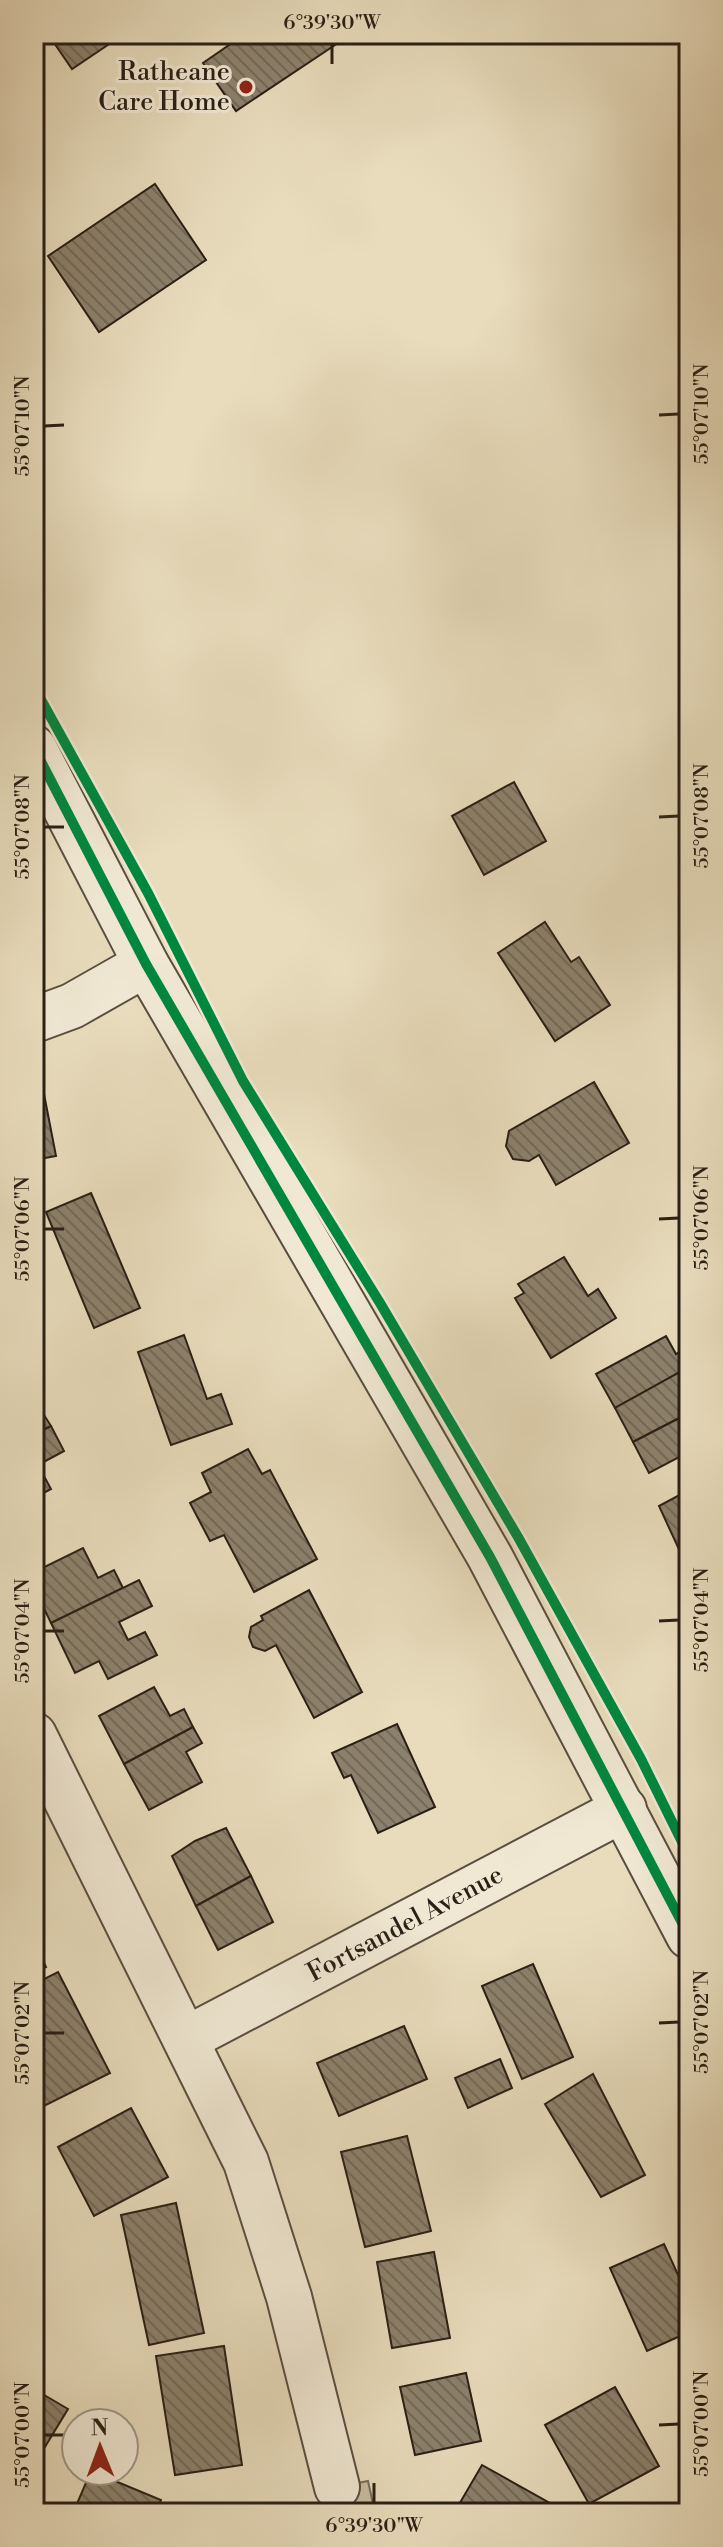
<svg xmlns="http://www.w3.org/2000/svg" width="723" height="2547" font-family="'Libre Bodoni',serif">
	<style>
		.grass { fill: url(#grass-tufts); stroke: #786e5a; stroke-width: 2 }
		.building { fill: url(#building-back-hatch); stroke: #291f15; stroke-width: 2 }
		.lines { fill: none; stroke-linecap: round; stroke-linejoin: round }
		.minor-casing { stroke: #594e3f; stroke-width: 48 }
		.minor { stroke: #f0e8d3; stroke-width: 44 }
		.cycleway-casing { stroke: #f0e8d3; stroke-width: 15 }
		.cycleway { stroke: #00873e; stroke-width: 10 }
		.ticks { fill: none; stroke: #291f15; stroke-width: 3 }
		.poi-dot { fill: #8f2418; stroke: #f0e8d3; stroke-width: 3 }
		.labels { text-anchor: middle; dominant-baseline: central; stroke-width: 6; stroke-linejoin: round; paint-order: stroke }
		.poi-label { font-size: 26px; fill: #291f15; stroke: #f0e8d3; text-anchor: end }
		.street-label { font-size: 26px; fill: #291f15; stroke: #f0e8d3 }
		.neatline { fill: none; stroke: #291f15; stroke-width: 3 }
		.ticks-label { font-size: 20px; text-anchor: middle; fill: #291f15 }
	</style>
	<defs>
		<pattern id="grass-tufts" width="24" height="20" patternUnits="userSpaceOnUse" patternTransform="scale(2)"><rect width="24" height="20" fill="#c8bca0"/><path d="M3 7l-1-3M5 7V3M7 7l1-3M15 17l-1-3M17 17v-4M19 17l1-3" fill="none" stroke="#aca189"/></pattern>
		<pattern id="building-back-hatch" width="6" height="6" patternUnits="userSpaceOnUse" patternTransform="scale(2)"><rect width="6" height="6" fill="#8c816c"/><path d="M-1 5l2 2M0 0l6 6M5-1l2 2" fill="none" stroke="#726958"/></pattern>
	</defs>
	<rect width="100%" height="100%" fill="#e8dcbc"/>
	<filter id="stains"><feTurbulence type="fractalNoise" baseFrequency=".0025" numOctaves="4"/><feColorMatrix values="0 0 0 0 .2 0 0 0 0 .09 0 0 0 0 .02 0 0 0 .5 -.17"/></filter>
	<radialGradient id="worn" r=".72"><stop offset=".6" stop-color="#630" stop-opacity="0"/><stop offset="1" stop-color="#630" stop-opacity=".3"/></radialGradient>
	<polygon class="grass" points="368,2481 375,2513 340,2513 337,2487"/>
	<g class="building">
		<polygon points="48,34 124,34 72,69"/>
		<polygon points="245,34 345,34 347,37 236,111 203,63"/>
		<polygon points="155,184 206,260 99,332 48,256"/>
		<polygon points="514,782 546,841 484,875 452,816"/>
		<polygon points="545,922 571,962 579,957 610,1005 555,1041 498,953"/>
		<polygon points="594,1082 629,1143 556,1185 539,1155 529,1161 513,1159 506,1146 509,1131"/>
		<polygon points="44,1094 56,1156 34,1160 34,1096"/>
		<polygon points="91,1193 140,1308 94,1328 46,1212"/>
		<polygon points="564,1257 588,1296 598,1289 616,1318 551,1358 515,1298 524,1293 518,1284"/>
		<polygon points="184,1335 207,1399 221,1394 232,1424 171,1445 138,1352"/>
		<polygon points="666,1336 676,1354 689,1346 689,1367 615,1408 596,1374"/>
		<polygon points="689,1367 689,1413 633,1442 615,1408"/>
		<polygon points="34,1399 51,1426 34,1435"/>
		<polygon points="689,1413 689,1452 649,1473 633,1442"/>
		<polygon points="51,1426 64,1451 38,1465 51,1489 34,1498 34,1435"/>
		<polygon points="248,1449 262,1474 270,1470 317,1559 254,1592 224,1535 210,1541 190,1503 211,1492 202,1473"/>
		<polygon points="689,1490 689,1571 659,1506"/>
		<polygon points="83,1548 98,1578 114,1570 123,1588 51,1623 34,1588 34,1572"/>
		<polygon points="139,1580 152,1606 119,1622 128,1640 145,1632 157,1655 108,1679 99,1661 75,1673 51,1623"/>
		<polygon points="309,1590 362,1692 314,1718 276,1645 265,1651 253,1647 249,1637 251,1627 263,1620 261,1616"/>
		<polygon points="154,1687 170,1716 184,1709 193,1727 124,1764 99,1716"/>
		<polygon points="397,1724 435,1807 378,1833 351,1775 344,1778 332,1753"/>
		<polygon points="193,1727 202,1743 186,1752 202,1782 149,1810 124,1764"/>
		<polygon points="226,1828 251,1876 196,1906 172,1856 195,1841"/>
		<polygon points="251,1876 273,1922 218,1950 196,1906"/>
		<polygon points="34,1942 46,1967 34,1973"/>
		<polygon points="533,1964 573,2057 522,2079 482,1986"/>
		<polygon points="58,1972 110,2073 44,2106 34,2086 34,1984"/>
		<polygon points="404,2026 427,2079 339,2116 317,2063"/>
		<polygon points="500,2059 512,2088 468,2108 455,2078"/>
		<polygon points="593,2074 645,2175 601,2197 545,2104"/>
		<polygon points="131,2108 168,2177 94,2216 58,2147"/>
		<polygon points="407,2136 431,2231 365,2247 341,2152"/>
		<polygon points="176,2203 204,2333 149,2345 121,2215"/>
		<polygon points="664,2244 689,2299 689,2332 647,2351 610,2268"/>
		<polygon points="434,2252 450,2338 392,2348 377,2262"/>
		<polygon points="224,2346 242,2465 175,2475 156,2356"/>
		<polygon points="466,2373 481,2441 415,2455 400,2387"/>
		<polygon points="615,2387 659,2466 589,2504 545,2425"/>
		<polygon points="34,2389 68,2409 34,2465"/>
		<polygon points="482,2465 555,2506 551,2513 454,2513"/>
		<polygon points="91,2471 161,2500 156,2513 73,2513"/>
	</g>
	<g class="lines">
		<g class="minor-casing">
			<g id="minor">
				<polyline points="34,748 146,964 490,1557 689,1936"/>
				<polyline points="34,1020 72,1006 146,964"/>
				<polyline points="34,1735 246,2162 289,2297 337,2487"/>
				<polyline points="186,2039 624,1809"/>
			</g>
		</g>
		<use href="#minor" class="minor"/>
		<g class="cycleway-casing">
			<g id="cycleway">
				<polyline points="34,687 148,893 243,1081 380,1303 518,1537 641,1759 689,1856"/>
				<polyline points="34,748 146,964 490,1557 689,1936"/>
			</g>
		</g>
		<use href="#cycleway" class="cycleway"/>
	</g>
	<path class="ticks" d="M332 44V64M659 415 679 414M44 426 64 425M659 817 679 816M44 827H64M659 1219 679 1218M44 1229H64M659 1621 679 1620M44 1631H64M659 2023 679 2022M44 2033H64M659 2425 679 2424M44 2435H64M374 2483V2503"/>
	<circle class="poi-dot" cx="246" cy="87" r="8"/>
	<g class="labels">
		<g class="poi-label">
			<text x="230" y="72">Ratheane<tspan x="230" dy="30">Care Home</tspan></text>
		</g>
		<g class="street-label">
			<text transform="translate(405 1924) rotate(-28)">Fortsandel Avenue</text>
		</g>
	</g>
	<rect width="723" height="2547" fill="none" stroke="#e8dcbc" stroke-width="88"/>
	<g transform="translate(100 2447) rotate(359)"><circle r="38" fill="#f0e8d3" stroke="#a09887" stroke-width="2"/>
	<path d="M0-6L14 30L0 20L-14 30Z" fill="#8f2418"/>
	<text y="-12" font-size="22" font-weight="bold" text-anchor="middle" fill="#291f15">N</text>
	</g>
	<rect x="44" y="44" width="635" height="2459" class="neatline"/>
	<g class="ticks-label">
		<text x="332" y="29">6°39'30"W</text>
		<text transform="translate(701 414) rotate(-90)" y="7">55°07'10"N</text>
		<text transform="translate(22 426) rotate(-90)" y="7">55°07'10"N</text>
		<text transform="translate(701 816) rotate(-90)" y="7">55°07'08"N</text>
		<text transform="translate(22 827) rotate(-90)" y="7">55°07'08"N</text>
		<text transform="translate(701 1218) rotate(-90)" y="7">55°07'06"N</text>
		<text transform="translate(22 1229) rotate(-90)" y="7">55°07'06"N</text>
		<text transform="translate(701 1620) rotate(-90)" y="7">55°07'04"N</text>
		<text transform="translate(22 1631) rotate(-90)" y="7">55°07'04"N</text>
		<text transform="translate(701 2022) rotate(-90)" y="7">55°07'02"N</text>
		<text transform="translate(22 2033) rotate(-90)" y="7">55°07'02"N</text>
		<text transform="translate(701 2424) rotate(-90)" y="7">55°07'00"N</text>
		<text transform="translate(22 2435) rotate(-90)" y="7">55°07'00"N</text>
		<text x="374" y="2532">6°39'30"W</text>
	</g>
	<rect width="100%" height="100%" filter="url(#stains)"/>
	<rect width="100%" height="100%" fill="url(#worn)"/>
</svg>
